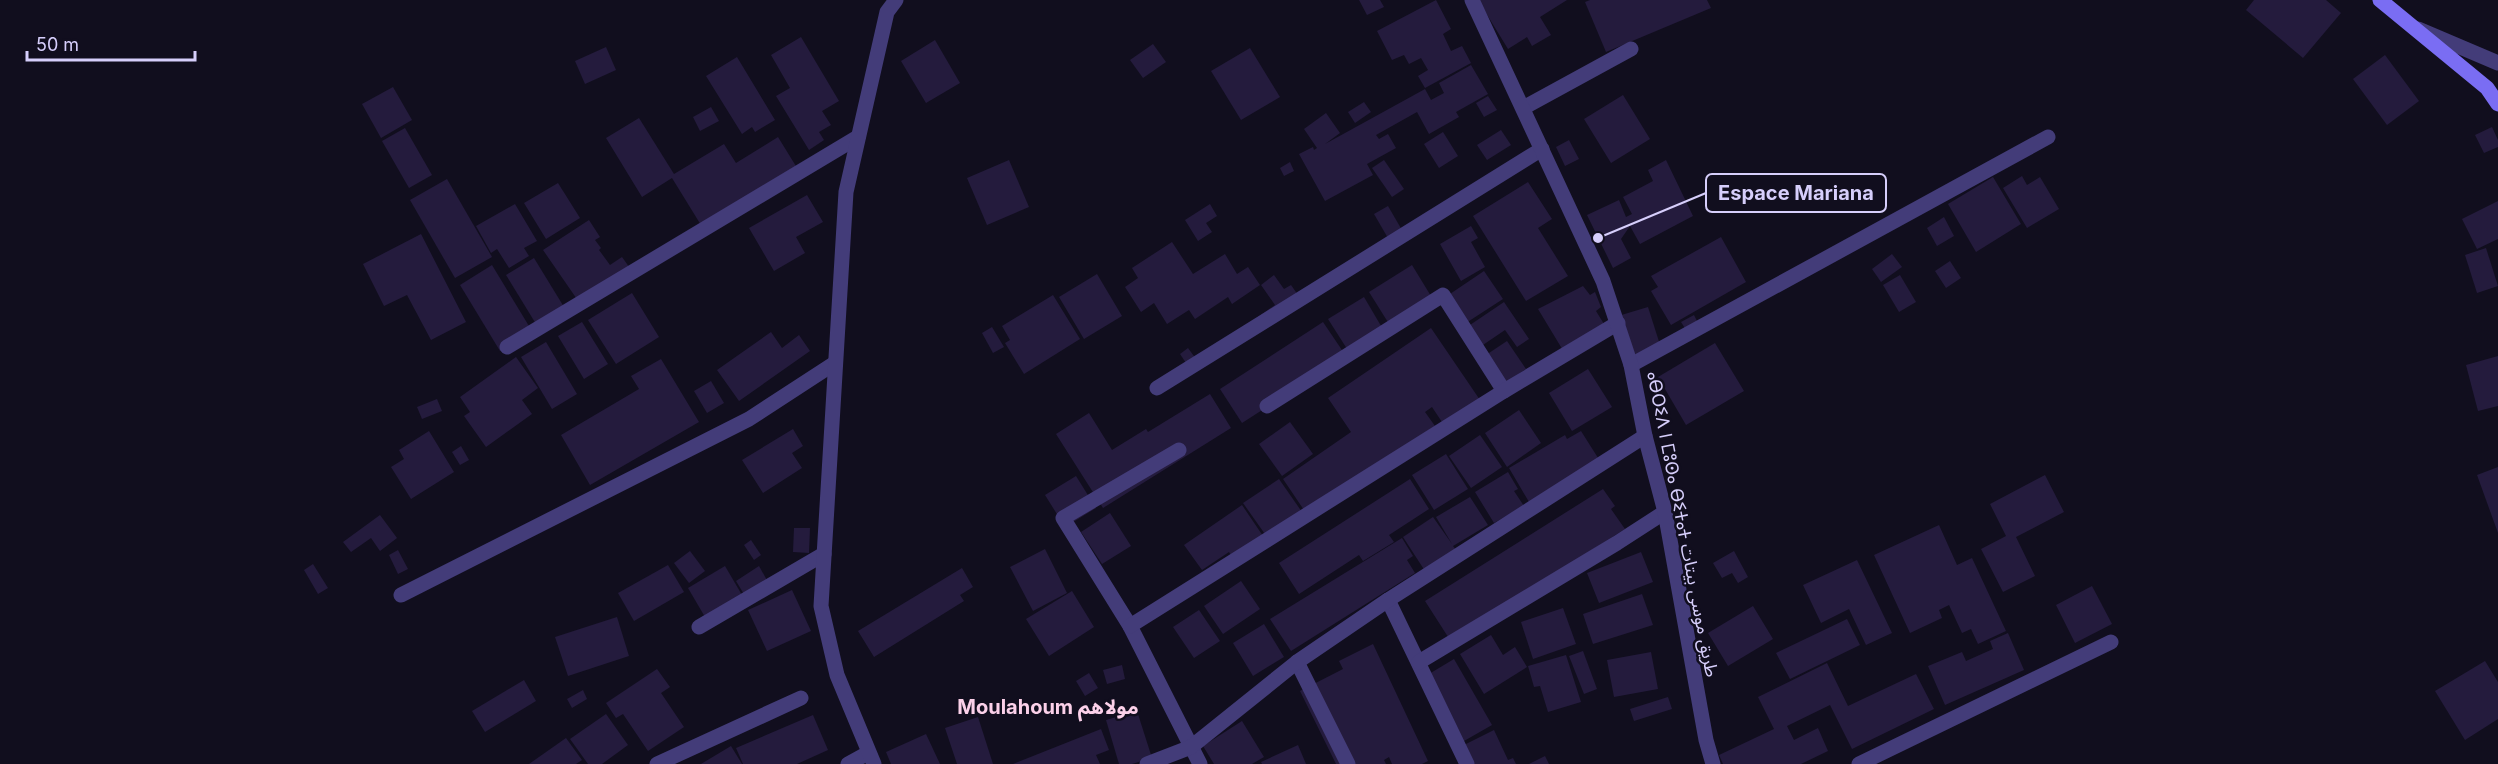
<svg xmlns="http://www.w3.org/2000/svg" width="2498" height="764" font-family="Inter,'Noto Sans Arabic','Noto Sans Tifinagh',sans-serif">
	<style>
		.building { fill: #241b3d }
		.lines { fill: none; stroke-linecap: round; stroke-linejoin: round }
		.minor { stroke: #433c79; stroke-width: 15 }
		.tertiary { stroke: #433c79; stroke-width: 15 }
		.secondary { stroke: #7a6df3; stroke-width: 15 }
		.labels { text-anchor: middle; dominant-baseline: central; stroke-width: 5; stroke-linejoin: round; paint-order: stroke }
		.street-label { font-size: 18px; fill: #d6cefb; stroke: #110e1e }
		.neighbourhood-label { font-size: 20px; font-weight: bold; fill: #fbd0e9; stroke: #110e1e }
		.leader { fill: none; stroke: #d6cefb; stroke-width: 2 }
		.callout-dot { fill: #d6cefb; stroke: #110e1e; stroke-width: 2 }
		.callout { fill: #110e1e; stroke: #d6cefb; stroke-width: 2 }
		.callout-label { font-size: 20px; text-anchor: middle; font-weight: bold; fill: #d6cefb }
	</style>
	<rect width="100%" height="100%" fill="#110e1e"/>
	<g class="building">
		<polygon points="1359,0 1380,0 1384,7 1367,15"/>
		<polygon points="1436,0 1451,29 1443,34 1451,51 1462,46 1471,63 1425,88 1418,76 1428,70 1421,58 1409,64 1404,55 1392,60 1377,31"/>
		<polygon points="1478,0 1567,0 1540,17 1551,35 1532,46 1527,37 1508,49"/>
		<polygon points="1590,0 1707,0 1711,8 1606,52 1585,2"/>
		<polygon points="2254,0 2326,0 2341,13 2303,58 2246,10"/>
		<polygon points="801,37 839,101 822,111 831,125 819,132 824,140 809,150 776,96 790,88 771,55"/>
		<polygon points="935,40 960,83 926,103 901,61"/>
		<polygon points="1153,44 1166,62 1143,78 1130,60"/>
		<polygon points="606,47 616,70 585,84 575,61"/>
		<polygon points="1250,48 1280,97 1241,120 1211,71"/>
		<polygon points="2385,55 2419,101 2387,125 2353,79"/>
		<polygon points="737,57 775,120 755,132 752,127 742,134 706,76"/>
		<polygon points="1471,65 1488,94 1456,112 1459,117 1429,134 1417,112 1376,135 1379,139 1388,134 1396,148 1367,164 1373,175 1325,201 1299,154 1313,147 1314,150 1317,148 1304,129 1326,113 1340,133 1325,144 1425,89 1431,100 1444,93 1439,83"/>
		<polygon points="393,87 412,120 381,138 362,104"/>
		<polygon points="1623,95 1650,139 1611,163 1584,119"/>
		<polygon points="1488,96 1497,110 1484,117 1476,103"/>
		<polygon points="1364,102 1371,112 1355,123 1348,112"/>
		<polygon points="711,107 719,121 700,131 693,117"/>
		<polygon points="639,118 674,174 724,144 736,163 778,137 799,171 704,230 672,178 642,197 606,138"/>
		<polygon points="2492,127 2498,140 2498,147 2484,153 2475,135"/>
		<polygon points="405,128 432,175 409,188 382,141"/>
		<polygon points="1501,130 1511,145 1487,160 1477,145"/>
		<polygon points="1443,132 1458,156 1439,168 1424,144"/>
		<polygon points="1569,140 1579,159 1565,166 1556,147"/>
		<polygon points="1009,160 1029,207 987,225 967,178"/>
		<polygon points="1384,160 1404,189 1392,197 1372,168"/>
		<polygon points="1666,160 1693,216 1640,244 1630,226 1621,239 1631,258 1613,268 1587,215 1619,200 1626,217 1632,214 1623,197 1653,181 1648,170"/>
		<polygon points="1290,162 1294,171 1284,176 1280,168"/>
		<polygon points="2022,176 2027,185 2040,177 2059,209 2027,228 2003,188"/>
		<polygon points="1993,177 2021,224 1976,252 1948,204"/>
		<polygon points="447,179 492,257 455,278 410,200"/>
		<polygon points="1528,182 1552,219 1538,228 1568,276 1526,301 1473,216"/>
		<polygon points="558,183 580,218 546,239 524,203"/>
		<polygon points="807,195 823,222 796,237 805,253 774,271 749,228"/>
		<polygon points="2498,201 2498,239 2477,249 2462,219"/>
		<polygon points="515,204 537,241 524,248 529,256 509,268 497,249 491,253 476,226"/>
		<polygon points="1210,204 1217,216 1206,223 1212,232 1198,241 1185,220"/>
		<polygon points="1388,206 1406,237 1392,245 1374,214"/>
		<polygon points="1944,217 1954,236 1937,246 1927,228"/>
		<polygon points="589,220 600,237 595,240 601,248 599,250 610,265 622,257 632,271 581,305 543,250"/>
		<polygon points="1471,226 1478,238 1471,242 1485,267 1461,281 1440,244"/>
		<polygon points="421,234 466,322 431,340 407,295 384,306 363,264"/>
		<polygon points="1721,237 1746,282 1671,325 1651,291 1658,287 1651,276"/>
		<polygon points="1172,242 1193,274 1225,254 1237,274 1248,267 1260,285 1232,304 1228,297 1195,319 1189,310 1167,324 1154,303 1141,312 1125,287 1138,278 1132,268"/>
		<polygon points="2486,248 2498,286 2477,293 2465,255"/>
		<polygon points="1892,254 1902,267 1881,282 1872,269"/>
		<polygon points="534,258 564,307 536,324 506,275"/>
		<polygon points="1950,261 1961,278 1946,288 1935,271"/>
		<polygon points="492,265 532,331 500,351 460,285"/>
		<polygon points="1412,265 1434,301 1391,327 1369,292"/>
		<polygon points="1484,271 1503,299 1466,323 1447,296"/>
		<polygon points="1097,274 1122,316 1084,339 1059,297"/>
		<polygon points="1274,275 1284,289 1291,285 1303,302 1255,319 1275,305 1261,285"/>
		<polygon points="1900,275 1916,302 1899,312 1883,285"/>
		<polygon points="1583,286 1590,295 1595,292 1601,307 1596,311 1604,324 1564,352 1538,309"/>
		<polygon points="632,293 659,337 616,364 588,320"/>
		<polygon points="1053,295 1080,339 1024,374 1005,343 1010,340 1002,326"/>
		<polygon points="1364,297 1384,331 1349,352 1328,319"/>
		<polygon points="1504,302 1529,339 1517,347 1505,330 1480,347 1467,327"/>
		<polygon points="1648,307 1662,351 1632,361 1618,316"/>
		<polygon points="1694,315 1698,323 1686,330 1681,322"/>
		<polygon points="582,322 608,364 584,379 558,336"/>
		<polygon points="1323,322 1346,356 1242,423 1220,389"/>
		<polygon points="992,327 1004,347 993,353 982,333"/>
		<polygon points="1431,328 1480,400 1444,425 1432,407 1425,412 1435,426 1306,513 1283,479 1351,432 1328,398"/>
		<polygon points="771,332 782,348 799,335 810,351 739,401 717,370"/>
		<polygon points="1507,341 1526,369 1505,383 1486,355"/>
		<polygon points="546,342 577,394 552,409 521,357"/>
		<polygon points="1715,343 1744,391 1686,425 1658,377"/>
		<polygon points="1188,348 1199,363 1190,369 1180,354"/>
		<polygon points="2498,356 2498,406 2478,411 2466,365"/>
		<polygon points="516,357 538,388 522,400 532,414 486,447 464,416 470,412 460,397"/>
		<polygon points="661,359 699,422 590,485 561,435 639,389 631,376"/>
		<polygon points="1588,369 1612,407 1572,431 1549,393"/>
		<polygon points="711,381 724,403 707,413 694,391"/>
		<polygon points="1210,394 1231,428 1103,508 1056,434 1089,413 1112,450 1146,429 1148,432"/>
		<polygon points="437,399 442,411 422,419 417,407"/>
		<polygon points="1519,410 1541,443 1507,467 1485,433"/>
		<polygon points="1290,422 1313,454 1282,476 1259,444"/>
		<polygon points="793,429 803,446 792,453 802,468 763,493 742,460"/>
		<polygon points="429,431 454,472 411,499 391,467 404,459 399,450"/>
		<polygon points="1581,431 1600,461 1529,502 1509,468 1565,435 1567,439"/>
		<polygon points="1480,435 1502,467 1471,488 1449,456"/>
		<polygon points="461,446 469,460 460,465 452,452"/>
		<polygon points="1446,454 1468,489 1434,510 1412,475"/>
		<polygon points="2498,467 2498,533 2477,475"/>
		<polygon points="1508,472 1518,489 1514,491 1524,506 1494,523 1475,492"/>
		<polygon points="2045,475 2064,512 2016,537 2035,576 2003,592 1981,549 2006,536 1990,504"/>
		<polygon points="1076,476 1096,508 1065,527 1045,495"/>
		<polygon points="1279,479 1302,512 1267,537 1243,503"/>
		<polygon points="1410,479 1429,509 1389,535 1394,542 1363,561 1359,555 1299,594 1279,563"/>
		<polygon points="1603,489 1615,506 1611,509 1625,529 1450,640 1425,601"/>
		<polygon points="1470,497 1488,525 1453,546 1456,550 1425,571 1403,537 1433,517 1452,544 1436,517"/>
		<polygon points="1242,505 1263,536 1232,557 1229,552 1202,570 1184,545"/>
		<polygon points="1110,513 1131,546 1102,564 1081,532"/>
		<polygon points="380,515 397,538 380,551 371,538 351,552 343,542"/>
		<polygon points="1939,525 1957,565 1972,558 2006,631 1978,644 1971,629 1962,633 1949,605 1939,610 1942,618 1910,633 1874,555"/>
		<polygon points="794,528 810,528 809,553 793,552"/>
		<polygon points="1402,538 1413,556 1407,560 1415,573 1291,651 1270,619"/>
		<polygon points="751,540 761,555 754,560 744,545"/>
		<polygon points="1045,549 1067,593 1033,611 1010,567"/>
		<polygon points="398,550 408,569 398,574 389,555"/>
		<polygon points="690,551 705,571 689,583 674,563"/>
		<polygon points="1734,551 1748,577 1738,583 1732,573 1722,578 1713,563"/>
		<polygon points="1641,552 1653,582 1599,603 1587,573"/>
		<polygon points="1857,560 1892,633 1866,645 1849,609 1821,623 1803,585"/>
		<polygon points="313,564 328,588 318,594 304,570"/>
		<polygon points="668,565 684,592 634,621 618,593"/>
		<polygon points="725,566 742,595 705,617 688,588"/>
		<polygon points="759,566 768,582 745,596 736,581"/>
		<polygon points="962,568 973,587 960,595 964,601 874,657 858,631"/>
		<polygon points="1241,581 1260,609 1223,634 1204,606"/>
		<polygon points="2092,586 2112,624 2075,643 2056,605"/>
		<polygon points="792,590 811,631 767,651 748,610"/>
		<polygon points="1072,591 1094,627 1049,656 1026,619"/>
		<polygon points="1642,594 1653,625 1593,644 1583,614"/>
		<polygon points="1753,606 1773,639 1728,666 1708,633"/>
		<polygon points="1563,608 1576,644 1533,659 1521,622"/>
		<polygon points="1199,610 1220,641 1194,658 1173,627"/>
		<polygon points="617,617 629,656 568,676 555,637"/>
		<polygon points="1847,619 1860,645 1790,679 1776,653"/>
		<polygon points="1264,624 1284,657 1253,676 1233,643"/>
		<polygon points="2008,633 2024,670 1945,705 1928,666 1962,652 1966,661 1993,649 1990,641"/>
		<polygon points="1491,635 1503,655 1515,647 1527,667 1484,694 1460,654"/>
		<polygon points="1373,644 1428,761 1422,764 1392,764 1389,757 1384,760 1386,764 1336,764 1300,691 1343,669 1339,661"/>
		<polygon points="1583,651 1597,689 1584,694 1569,656"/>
		<polygon points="1651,652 1658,689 1614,697 1607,660"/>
		<polygon points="1566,655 1581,702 1548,712 1540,686 1534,687 1528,666"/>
		<polygon points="1454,659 1492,725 1457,745 1419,680"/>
		<polygon points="2485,661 2498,682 2498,719 2465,740 2435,691"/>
		<polygon points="1827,663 1848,706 1916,674 1934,709 1852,749 1830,705 1787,726 1794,740 1818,728 1828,751 1801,764 1723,764 1719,755 1774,729 1758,697"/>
		<polygon points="1122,665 1125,679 1107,684 1103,670"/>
		<polygon points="657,669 670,687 661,693 684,727 648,751 623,714 616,718 606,703"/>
		<polygon points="1089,673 1098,688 1085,696 1076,681"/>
		<polygon points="524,680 536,701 485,732 472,711"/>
		<polygon points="583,690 587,699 572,708 567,699"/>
		<polygon points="1668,697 1672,709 1634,721 1630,709"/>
		<polygon points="1137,711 1152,758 1132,764 1119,764 1106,720"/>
		<polygon points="606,714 628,745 602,764 588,764 570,739"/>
		<polygon points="813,715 828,750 797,764 743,764 736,748"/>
		<polygon points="978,717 993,764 957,764 945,728"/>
		<polygon points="1242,721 1264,757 1252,764 1214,764 1203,746"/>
		<polygon points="1101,729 1109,750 1096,755 1100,764 1013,764"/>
		<polygon points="1494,730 1508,760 1513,758 1516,764 1468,764 1460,747"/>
		<polygon points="926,734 940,764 891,764 886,752"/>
		<polygon points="566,738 582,760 576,764 529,764"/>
		<polygon points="1298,745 1306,764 1262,764 1261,762"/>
		<polygon points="731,746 742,764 701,764"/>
		<polygon points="1545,756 1549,764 1529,764"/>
	</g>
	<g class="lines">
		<g class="minor">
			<polyline points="2418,29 2498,63"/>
			<polyline points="1523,108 1631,49"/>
			<polyline points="507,347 858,137"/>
			<polyline points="1631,365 2048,137"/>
			<polyline points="1157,388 1542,149"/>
			<polyline points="1267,406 1443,295 1504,391"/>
			<polyline points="1179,450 1063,518 1130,626 1200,764"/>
			<polyline points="401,595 749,419 835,363"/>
			<polyline points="1388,600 1467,764"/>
			<polyline points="1130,626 1504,391 1618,323"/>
			<polyline points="699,627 824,554"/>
			<polyline points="1297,662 1348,764"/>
			<polyline points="1419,662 1617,543 1665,512"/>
			<polyline points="657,764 801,698"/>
			<polyline points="848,764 868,753"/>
			<polyline points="874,764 837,675 821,606 846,192 887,12 896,0"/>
			<polyline points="1147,764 1191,747 1297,662 1388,600 1645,436"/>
			<polyline points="1859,764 2111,642"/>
		</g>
		<polyline class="tertiary" points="1472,0 1603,281 1631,365 1645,436 1665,512 1706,740 1713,764"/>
		<polyline class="secondary" points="2380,0 2487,88 2498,104"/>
	</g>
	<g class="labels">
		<g class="street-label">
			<text transform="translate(1683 524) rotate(79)">ⴰⴱⵔⵉⴷ ⵏ ⵎⵓⵙⴰ ⴱⵉⵜⴰⵜ طريق موسى بيتات</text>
		</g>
		<g class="neighbourhood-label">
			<text x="1048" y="707">Moulahoum مولاهم</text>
		</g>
	</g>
	<path class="leader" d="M1598 238L1706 193"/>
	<circle class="callout-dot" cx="1598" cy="238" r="6"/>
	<rect class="callout" x="1706" y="174" width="180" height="38" rx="6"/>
	<g class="callout-label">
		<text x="1796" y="200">Espace Mariana</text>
	</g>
	<path d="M27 51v9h168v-9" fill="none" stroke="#d6cefb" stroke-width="3"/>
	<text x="36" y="51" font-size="18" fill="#d6cefb" stroke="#110e1e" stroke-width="4.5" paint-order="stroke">50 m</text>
</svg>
